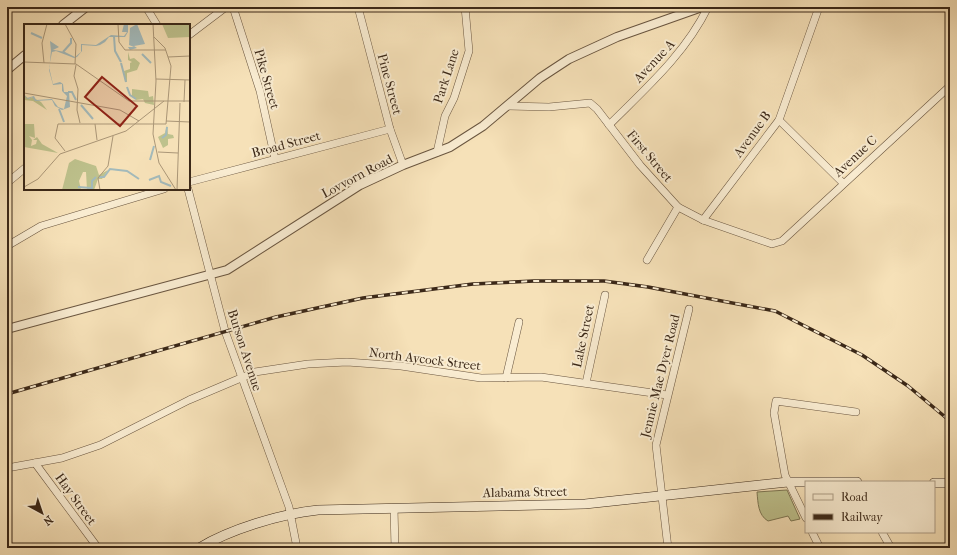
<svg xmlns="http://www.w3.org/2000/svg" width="957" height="555" font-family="'IM FELL French Canon',serif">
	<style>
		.green { fill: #bec28d; stroke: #7c7552 }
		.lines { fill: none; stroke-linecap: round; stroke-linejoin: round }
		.minor-casing { stroke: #6a5640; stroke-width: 8 }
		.tertiary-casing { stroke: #6a5640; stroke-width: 10 }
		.secondary-casing { stroke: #3b2818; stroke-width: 10 }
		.minor { stroke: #f9ecd1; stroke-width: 7 }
		.tertiary { stroke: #f9ecd1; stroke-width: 8 }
		.secondary { stroke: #f9ecd1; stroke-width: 9 }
		.rail-casing { stroke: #3b2818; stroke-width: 3.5 }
		.rail { stroke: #f9ecd1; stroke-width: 2; stroke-dasharray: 6; stroke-linecap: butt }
		.labels { text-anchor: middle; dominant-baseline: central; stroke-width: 4; stroke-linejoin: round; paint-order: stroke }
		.street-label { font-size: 13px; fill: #3b2818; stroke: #f9ecd1 }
		.inset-river { fill: none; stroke: #a3babb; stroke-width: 2 }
		.inset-road { fill: none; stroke: #ab9778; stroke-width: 1 }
		.view { fill: #8f2418; fill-opacity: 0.15; stroke: #8f2418; stroke-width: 2 }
		.inset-edge { fill: none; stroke: #3b2818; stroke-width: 2 }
	</style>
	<rect width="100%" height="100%" fill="#f6e1b8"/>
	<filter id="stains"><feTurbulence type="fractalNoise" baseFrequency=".005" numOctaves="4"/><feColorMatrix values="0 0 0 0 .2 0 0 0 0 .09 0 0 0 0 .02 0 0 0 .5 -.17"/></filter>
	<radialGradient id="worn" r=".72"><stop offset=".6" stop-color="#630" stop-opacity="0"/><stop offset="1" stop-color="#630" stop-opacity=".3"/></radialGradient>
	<path class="green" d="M787 490 800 519 791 521 788 516 768 521C758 515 758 503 757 492Z"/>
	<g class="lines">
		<g class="minor-casing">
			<g id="minor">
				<polyline points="146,7 157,25"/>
				<polyline points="233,7 260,91 275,159"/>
				<polyline points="358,7 390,129 403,165"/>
				<polyline points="189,35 226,7"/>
				<polyline points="507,106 549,107 590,103 597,109 640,165 678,207 703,220 772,244 782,241 950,86"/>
				<polyline points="779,120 843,183"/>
				<path d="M609 125C646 88 685 54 708 7"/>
				<polyline points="437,152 445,116 454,98 469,51 465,7"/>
				<polyline points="189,182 390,129"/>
				<polyline points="7,183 25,168"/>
				<polyline points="188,189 225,331 289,507 297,548"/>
				<polyline points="703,220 779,120 819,7"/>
				<polyline points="7,246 41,226 164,189"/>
				<polyline points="647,260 678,207"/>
				<polyline points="506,378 519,322"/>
				<polyline points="586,383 605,295"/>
				<polyline points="35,463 98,548"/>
				<polyline points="7,468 62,458 100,445 189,400 255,372 308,364 347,362 401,366 481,378 541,377 667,395"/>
				<polyline points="394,508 395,548"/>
				<polyline points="806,518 785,475 774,413 776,401 856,412"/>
				<polyline points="812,532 820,548"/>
				<polyline points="882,532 891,548"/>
				<polyline points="668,548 656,445 689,309"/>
			</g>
		</g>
		<g class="tertiary-casing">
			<g id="tertiary">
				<polyline points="63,25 86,7"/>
				<polyline points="7,70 25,55"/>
				<polyline points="7,329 227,270 360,185 403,165 450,147 483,126 540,78 569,59 617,37 702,7"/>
			</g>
		</g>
		<g class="secondary-casing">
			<g id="secondary">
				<polyline points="934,483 950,483"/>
				<path d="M199 548C231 529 280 514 318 510L585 504 788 482H857"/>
			</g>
		</g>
		<use href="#minor" class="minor"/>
		<use href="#tertiary" class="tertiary"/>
		<use href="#secondary" class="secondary"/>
		<g class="rail-casing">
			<polyline id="rail" points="7,394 276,317 363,298 473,284 534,281 604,281 648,287 775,311 862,355 908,386 950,421"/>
		</g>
		<use href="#rail" class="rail"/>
	</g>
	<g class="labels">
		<g class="street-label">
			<text transform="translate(654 61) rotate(-47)">Avenue A</text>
			<text transform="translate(446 76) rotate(-72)">Park Lane</text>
			<text transform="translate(267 79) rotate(74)">Pike Street</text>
			<text transform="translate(390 84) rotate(75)">Pine Street</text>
			<text transform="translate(752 134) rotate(-54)">Avenue B</text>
			<text transform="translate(286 144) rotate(-15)">Broad Street</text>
			<text transform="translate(650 156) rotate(50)">First Street</text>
			<text transform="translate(855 156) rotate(-43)">Avenue C</text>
			<text transform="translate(357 176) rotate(-28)">Lovvorn Road</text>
			<text transform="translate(583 336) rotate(-78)">Lake Street</text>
			<text transform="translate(245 350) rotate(72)">Burson Avenue</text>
			<text transform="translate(425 359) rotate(7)">North Aycock Street</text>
			<text transform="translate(660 376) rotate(-76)">Jennie Mae Dyer Road</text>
			<text transform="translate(525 492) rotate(-1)">Alabama Street</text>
			<text transform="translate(76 499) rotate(54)">Hay Street</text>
		</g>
	</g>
	<g transform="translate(24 24)">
		<rect width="166" height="166" fill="#f6e1b8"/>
		<path d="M138 0H166V13L144 14ZM104 28 106 35 110 34 116 39 113 46 103 49V58H101L100 47 106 45V39L108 38 104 36ZM108 65 124 67 125 73 129 72 130 81 121 79 119 75 112 76 108 72ZM0 71 5 75 8 73 17 78 23 86 9 77 0 76ZM0 100H10L11 114 5 112 8 116 7 122 12 120 13 116H9L13 113 18 120 34 129 0 123ZM143 101 144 110 149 111 150 114 144 115V121L139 124 134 113 141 109ZM51 135 72 142 75 151 84 146 78 155H74L70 166H63L62 148H59L55 157 57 166H38L45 139Z" fill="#bec28d"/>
		<path d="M100 0H104V8L101 13H85L81 18 76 21 72 22 58 21V27L53 33 50 34 32 27 28 28 25 43 29 60 36 58 39 60 40 68H45L46 83 38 86 31 82 28 76 11 77 8 73 5 75 2 74 0 70 3 74 10 72 12 76 28 75 34 83 40 85 43 72 38 67V60L29 61 25 46 27 27 26 17 35 23 29 26H30L41 28 51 33 57 28V20L72 21 87 11 100 12 103 8H98ZM113 0 121 20 110 22 113 24 106 26 104 23H110L105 21 106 4Z" fill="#a3babb"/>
		<path class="inset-river" d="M7 9 18 14M90 12 91 27 97 38M39 28 47 19V14M118 30 127 39M97 39 102 58M103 63 106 71 112 75M44 68H48L52 76M57 81 69 95M35 85 40 98M138 114 142 111 143 103M126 136 130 122M75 153H80L86 145 103 147 115 155M125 156 135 152 137 158 147 162M54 163 67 164M68 166V157L72 153"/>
		<path class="inset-road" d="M41 0 52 20 51 40M94 0 95 18 101 26H142M129 0 132 57 129 110 135 139 152 166M144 33 166 32M0 38 52 40 105 77H166M20 39 18 19 23 0M52 41 50 52 54 65 53 86 56 99M132 55 166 56M0 69 96 86 115 97M160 78 161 56M142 97 166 98M71 100H142L147 42 141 24 130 13M71 100 73 116M41 127 31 114 34 100H71M134 128 154 129M0 163 14 155 36 130 102 107 140 77M76 166 74 154 84 142 89 112M153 166 156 79"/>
		<path class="view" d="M78 53 113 82 96 102 61 73Z"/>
		<rect width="166" height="166" class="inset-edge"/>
	</g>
	<rect width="957" height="555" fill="none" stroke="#f6e1b8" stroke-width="24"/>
	<rect x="8" y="8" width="941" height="539" fill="none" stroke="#3b2818" stroke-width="2"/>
	<rect x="12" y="12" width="933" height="531" fill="none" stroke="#3b2818"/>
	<rect x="805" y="481" width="130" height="52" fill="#f9ecd1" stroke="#ad9e87"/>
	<rect x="813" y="494" width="20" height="6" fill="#f9ecd1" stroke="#ad9e87"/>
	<text x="841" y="501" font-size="12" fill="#3b2818">Road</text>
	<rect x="813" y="514" width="20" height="6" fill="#3b2818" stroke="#ad9e87"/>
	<text x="841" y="521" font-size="12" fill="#3b2818">Railway</text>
	<g transform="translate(42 513) rotate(140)" stroke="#f9ecd1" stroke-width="3" paint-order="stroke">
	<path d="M0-3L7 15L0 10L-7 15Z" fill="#3b2818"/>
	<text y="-6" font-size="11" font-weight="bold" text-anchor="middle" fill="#3b2818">N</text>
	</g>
	<rect width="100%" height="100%" filter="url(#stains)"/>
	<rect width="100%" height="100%" fill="url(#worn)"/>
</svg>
